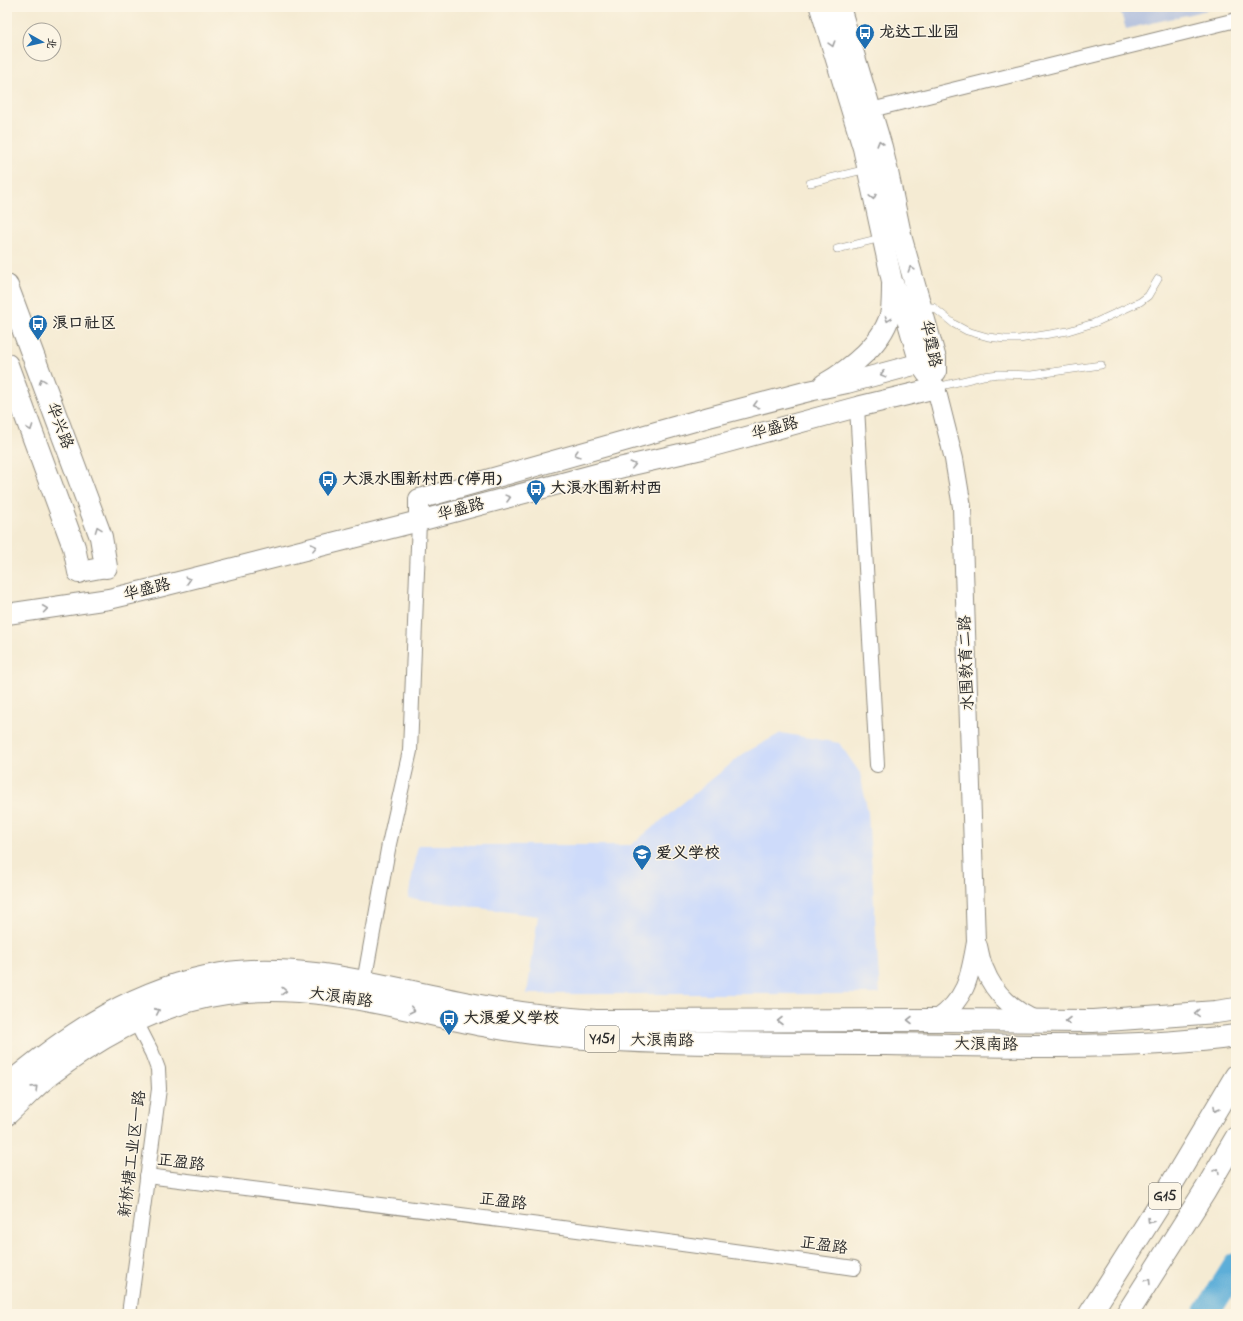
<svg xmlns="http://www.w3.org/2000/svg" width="1243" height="1321" font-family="'Indie Flower','LXGW WenKai TC',sans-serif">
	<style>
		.built { fill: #cedbfa }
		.industrial { fill: #b9c5de }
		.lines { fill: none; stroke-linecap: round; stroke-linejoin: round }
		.river { stroke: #5daed8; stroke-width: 26 }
		.service-casing { stroke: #908b7f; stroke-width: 8 }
		.minor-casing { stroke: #908b7f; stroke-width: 16 }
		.tertiary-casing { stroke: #908b7f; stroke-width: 20 }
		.secondary-casing { stroke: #908b7f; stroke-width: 22 }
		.primary-casing { stroke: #908b7f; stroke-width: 24 }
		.motorway-casing { stroke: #908b7f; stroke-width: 24 }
		.service { stroke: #fff; stroke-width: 7 }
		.minor { stroke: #fff; stroke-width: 14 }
		.tertiary { stroke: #fff; stroke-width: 18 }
		.secondary { stroke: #fff; stroke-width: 20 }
		.primary { stroke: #fff; stroke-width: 22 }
		.motorway { stroke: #fff; stroke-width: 22 }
		.oneway { stroke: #a0a0a0 }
		.labels { text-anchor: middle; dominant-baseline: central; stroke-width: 3; stroke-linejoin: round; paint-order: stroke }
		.shield { fill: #fcf5e5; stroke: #6a6863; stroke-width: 1 }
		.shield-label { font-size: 15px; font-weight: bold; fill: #2b2b2b }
		.poi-label { font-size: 16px; font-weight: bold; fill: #2b2b2b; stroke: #fcf5e5; text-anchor: start }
		.street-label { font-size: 16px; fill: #2b2b2b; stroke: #fcf5e5 }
	</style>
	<rect width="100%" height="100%" fill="#fcf5e5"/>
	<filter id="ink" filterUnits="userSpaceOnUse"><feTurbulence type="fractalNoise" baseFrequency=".025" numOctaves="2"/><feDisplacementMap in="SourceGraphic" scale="8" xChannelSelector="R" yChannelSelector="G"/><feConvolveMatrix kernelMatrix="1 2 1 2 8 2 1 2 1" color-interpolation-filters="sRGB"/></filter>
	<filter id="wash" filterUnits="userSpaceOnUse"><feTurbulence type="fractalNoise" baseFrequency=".012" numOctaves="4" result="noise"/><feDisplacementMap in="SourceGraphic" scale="16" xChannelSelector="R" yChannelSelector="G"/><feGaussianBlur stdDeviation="0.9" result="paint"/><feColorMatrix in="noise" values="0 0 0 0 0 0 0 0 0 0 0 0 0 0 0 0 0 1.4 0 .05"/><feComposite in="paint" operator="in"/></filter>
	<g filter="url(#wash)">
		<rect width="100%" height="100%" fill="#f5ebd3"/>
		<polygon class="built" points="781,733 839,743 860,773 868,813 880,994 527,994 538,916 408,898 418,845 631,845 743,754"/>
		<polygon class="industrial" points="1119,7 1220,7 1126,29"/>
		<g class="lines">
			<polyline class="river" points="1206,1314 1236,1266"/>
		</g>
	</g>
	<g filter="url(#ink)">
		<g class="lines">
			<g class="service-casing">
				<g id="service">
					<polyline points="810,183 867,169"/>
					<polyline points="837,249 881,238"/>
					<polyline points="924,307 933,307 954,324 967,331 988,337 1005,339 1019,339 1068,331 1094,323 1140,302 1148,296 1158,279"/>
					<polyline points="937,387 983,376 999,374 1032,375 1101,365"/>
				</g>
			</g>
			<g class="minor-casing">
				<g id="minor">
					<polyline points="871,110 1236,20"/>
					<polyline points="857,407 877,765"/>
					<polyline points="364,982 389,844 410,751 419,521"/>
					<path d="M147 1176C383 1205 619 1234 854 1268"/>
					<polyline points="129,1314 159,1089 158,1069 152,1053 132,1014"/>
				</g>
			</g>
			<g class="tertiary-casing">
				<g id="tertiary">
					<path d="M936 388 954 459 962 507 976 942C970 976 967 999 936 1020"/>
					<path d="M978 946C980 954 981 963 985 970 994 994 1015 1012 1038 1021"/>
				</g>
			</g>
			<g class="secondary-casing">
				<g id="secondary">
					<polyline points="820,7 863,148 892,281 902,302 920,364 927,374"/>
					<polyline points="840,7 882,147 888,172 902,239 936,359 936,372"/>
					<path d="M824 384C850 369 886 341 891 310 892 301 892 293 892 285"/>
					<polyline points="419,521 419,499 709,417 809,391 847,383 936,359"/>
					<polyline points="79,572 106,567"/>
					<polyline points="7,614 109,599 143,591 419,521 619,468 702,449 857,407 936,388"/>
				</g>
			</g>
			<g class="primary-casing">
				<g id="primary">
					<polyline points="7,286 101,537 106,567"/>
					<polyline points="7,365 74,547 79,572"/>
					<path d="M7 1086C69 1033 139 987 221 974 304 961 394 990 475 1005 515 1013 555 1018 596 1021L936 1020 1093 1021 1216 1012 1236 1009"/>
					<path d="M7 1114C21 1101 34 1087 49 1075 101 1035 161 1002 226 993 333 978 436 1023 541 1034 656 1046 771 1043 886 1044 1002 1045 1120 1051 1236 1036"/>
				</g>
			</g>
			<g class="motorway-casing">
				<g id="motorway">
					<polyline points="1090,1314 1161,1202 1236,1076"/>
					<polyline points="1127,1314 1205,1191 1236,1138"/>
				</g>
			</g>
			<use href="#service" class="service"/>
			<use href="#minor" class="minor"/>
			<use href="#tertiary" class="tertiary"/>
			<use href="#secondary" class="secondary"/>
			<use href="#primary" class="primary"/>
			<use href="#motorway" class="motorway"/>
		</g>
		<defs><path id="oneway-chevron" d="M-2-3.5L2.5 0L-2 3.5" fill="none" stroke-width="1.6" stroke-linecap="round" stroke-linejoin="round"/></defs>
		<g class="oneway">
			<use href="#oneway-chevron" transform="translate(832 44) rotate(73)"/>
			<use href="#oneway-chevron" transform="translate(880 143) rotate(-106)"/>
			<use href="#oneway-chevron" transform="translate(873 197) rotate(78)"/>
			<use href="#oneway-chevron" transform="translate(911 269) rotate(-107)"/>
			<use href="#oneway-chevron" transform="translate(888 319) rotate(110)"/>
			<use href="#oneway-chevron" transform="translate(883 374) rotate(165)"/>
			<use href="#oneway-chevron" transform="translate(42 381) rotate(-111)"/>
			<use href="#oneway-chevron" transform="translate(756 405) rotate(165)"/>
			<use href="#oneway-chevron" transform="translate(30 428) rotate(70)"/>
			<use href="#oneway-chevron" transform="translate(577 454) rotate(164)"/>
			<use href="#oneway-chevron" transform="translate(633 465) rotate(-13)"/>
			<use href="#oneway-chevron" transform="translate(508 498) rotate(-15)"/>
			<use href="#oneway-chevron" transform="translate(98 529) rotate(-111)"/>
			<use href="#oneway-chevron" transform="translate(314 547) rotate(-14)"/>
			<use href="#oneway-chevron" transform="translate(188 580) rotate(-15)"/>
			<use href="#oneway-chevron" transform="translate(45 609) rotate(-8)"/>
			<use href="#oneway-chevron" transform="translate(284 991) rotate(1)"/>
			<use href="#oneway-chevron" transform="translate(412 1010) rotate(12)"/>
			<use href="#oneway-chevron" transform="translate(157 1011) rotate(-24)"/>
			<use href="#oneway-chevron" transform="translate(1197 1013) rotate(176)"/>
			<use href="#oneway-chevron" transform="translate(910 1020) rotate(180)"/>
			<use href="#oneway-chevron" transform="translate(780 1021) rotate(180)"/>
			<use href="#oneway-chevron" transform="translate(1068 1021) rotate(180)"/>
			<use href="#oneway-chevron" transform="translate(35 1088) rotate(-44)"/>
			<use href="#oneway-chevron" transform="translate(1216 1109) rotate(120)"/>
			<use href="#oneway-chevron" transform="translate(1217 1171) rotate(-59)"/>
			<use href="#oneway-chevron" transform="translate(1150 1221) rotate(122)"/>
			<use href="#oneway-chevron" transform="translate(1148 1281) rotate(-58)"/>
		</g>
	</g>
	<defs>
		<g id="bus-pin" transform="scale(1)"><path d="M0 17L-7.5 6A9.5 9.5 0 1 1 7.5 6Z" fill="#1f6fb2" stroke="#fcf5e5"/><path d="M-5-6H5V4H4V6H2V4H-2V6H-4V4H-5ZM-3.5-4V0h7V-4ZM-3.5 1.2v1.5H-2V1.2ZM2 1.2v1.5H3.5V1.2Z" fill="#fff"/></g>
		<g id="school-pin" transform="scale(1)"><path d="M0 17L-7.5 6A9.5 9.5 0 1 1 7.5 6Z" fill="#1f6fb2" stroke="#fcf5e5"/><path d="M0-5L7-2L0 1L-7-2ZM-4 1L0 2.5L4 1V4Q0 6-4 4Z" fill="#fff"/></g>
	</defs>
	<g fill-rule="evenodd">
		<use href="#bus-pin" x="865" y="33"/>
		<use href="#bus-pin" x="38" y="324"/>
		<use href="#bus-pin" x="328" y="480"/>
		<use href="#bus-pin" x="536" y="489"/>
		<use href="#school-pin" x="642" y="854"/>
		<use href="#bus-pin" x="449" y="1019"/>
	</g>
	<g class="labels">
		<g class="shield">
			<rect x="585" y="1026" width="34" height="26" rx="3"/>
			<rect x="1149" y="1183" width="32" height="26" rx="3"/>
		</g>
		<g class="shield-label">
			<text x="602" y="1039">Y151</text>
			<text x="1165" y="1196">G15</text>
		</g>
		<g class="poi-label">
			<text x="879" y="33">龙达工业园</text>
			<text x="52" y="324">浪口社区</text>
			<text x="342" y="480">大浪水围新村西 (停用)</text>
			<text x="550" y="489">大浪水围新村西</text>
			<text x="656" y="854">爱义学校</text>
			<text x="463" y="1019">大浪爱义学校</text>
		</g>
		<g class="street-label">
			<text transform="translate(930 344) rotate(78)">华霆路</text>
			<text transform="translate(59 426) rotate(69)">华兴路</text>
			<text transform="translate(775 429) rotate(-15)">华盛路</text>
			<text transform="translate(461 510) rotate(-15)">华盛路</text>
			<text transform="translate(147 590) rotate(-14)">华盛路</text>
			<text transform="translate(967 663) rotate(-92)">水围教育二路</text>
			<text transform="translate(341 998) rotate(8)">大浪南路</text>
			<text transform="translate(662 1041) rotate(1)">大浪南路</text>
			<text transform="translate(986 1045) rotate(1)">大浪南路</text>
			<text transform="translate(133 1154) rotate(-83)">新桥塘工业区一路</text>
			<text transform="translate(181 1163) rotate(7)">正盈路</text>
			<text transform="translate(503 1202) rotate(7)">正盈路</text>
			<text transform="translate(824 1246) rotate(8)">正盈路</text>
		</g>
	</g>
	<rect width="1243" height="1321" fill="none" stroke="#fcf5e5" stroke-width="24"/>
	<g transform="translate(42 42) rotate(98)"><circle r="19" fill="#fcf5e5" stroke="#a8a49b"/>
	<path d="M0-3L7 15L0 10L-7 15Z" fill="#1f6fb2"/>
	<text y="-6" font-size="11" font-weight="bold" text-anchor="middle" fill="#2b2b2b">北</text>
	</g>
</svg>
